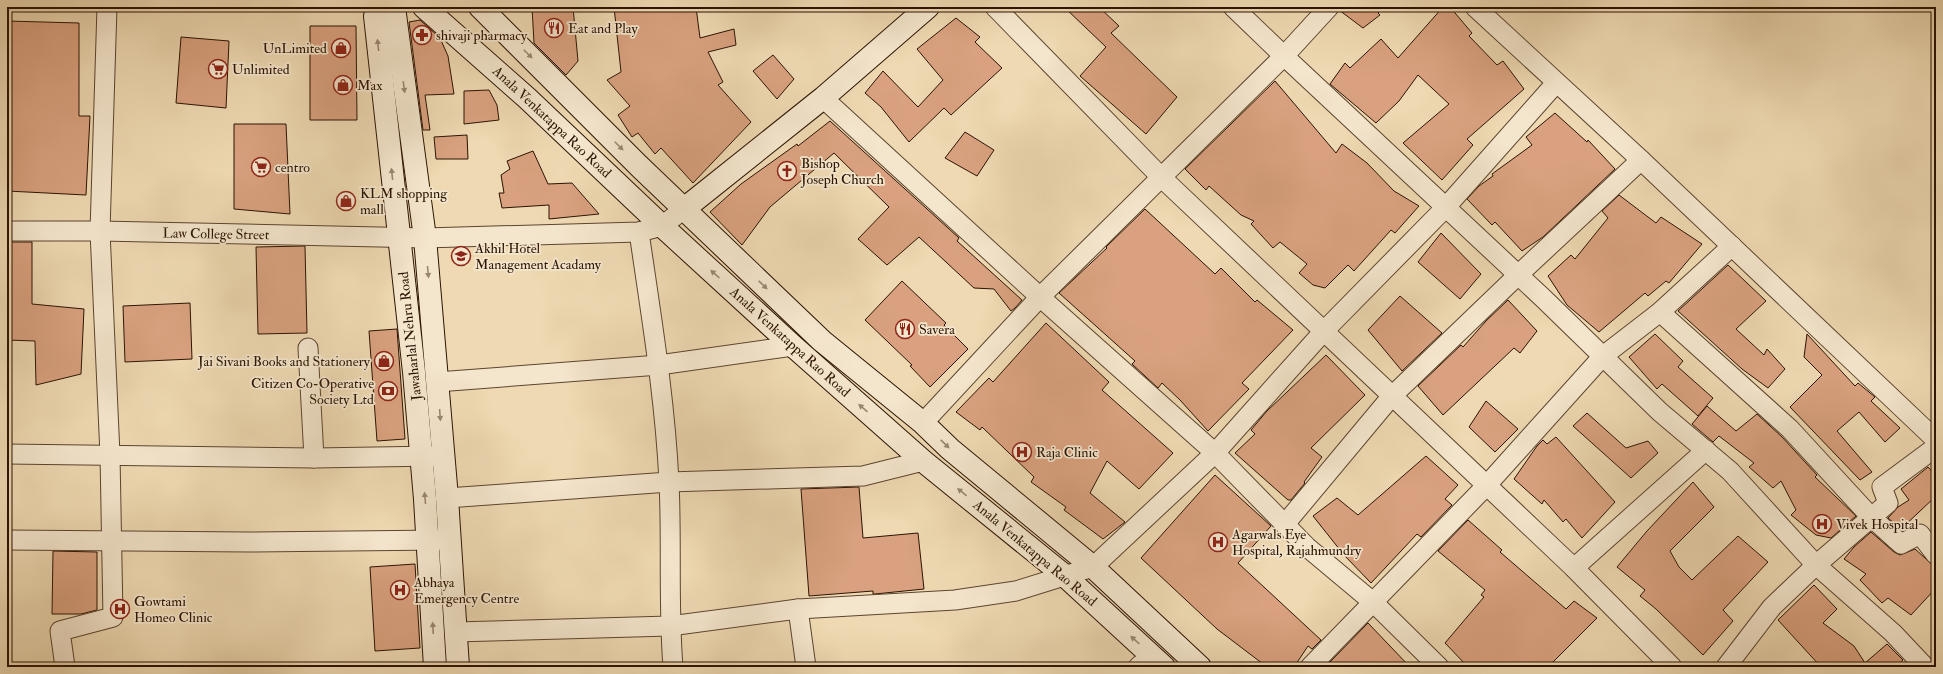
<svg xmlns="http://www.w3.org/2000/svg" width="1943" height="674" font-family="'IM FELL Double Pica',serif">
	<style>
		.building { fill: #d9a17f; stroke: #2b1303 }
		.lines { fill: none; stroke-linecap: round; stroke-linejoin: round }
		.street-casing { stroke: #5c442f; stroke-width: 21 }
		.secondary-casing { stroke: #2b1303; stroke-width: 24 }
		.street { stroke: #f4e6cd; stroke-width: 19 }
		.secondary { stroke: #f4e6cd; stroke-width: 22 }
		.oneway { fill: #9a8772 }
		.labels { text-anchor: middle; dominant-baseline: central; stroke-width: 3.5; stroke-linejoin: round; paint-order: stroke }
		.poi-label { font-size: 14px; fill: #2b1303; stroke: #f4e6cd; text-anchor: start }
		.street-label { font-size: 14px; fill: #2b1303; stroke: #f4e6cd }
	</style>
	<rect width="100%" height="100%" fill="#eed9b2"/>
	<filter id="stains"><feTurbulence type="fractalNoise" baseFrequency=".005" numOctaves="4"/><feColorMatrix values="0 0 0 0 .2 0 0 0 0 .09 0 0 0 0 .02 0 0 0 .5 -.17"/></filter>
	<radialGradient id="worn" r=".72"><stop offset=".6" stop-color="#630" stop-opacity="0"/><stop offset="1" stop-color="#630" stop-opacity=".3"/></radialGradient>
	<g class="building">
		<polygon points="532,7 573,7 578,61 566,75 534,43"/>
		<polygon points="614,7 633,7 633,11 657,7 696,7 700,38 734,29 736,45 708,52 723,82 718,85 751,122 693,183 661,148 655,154 638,133 632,137 618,115 630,106 607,80 621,72"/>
		<polygon points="1064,7 1099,7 1119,26 1111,33 1177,97 1146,134 1080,76 1106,47"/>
		<polygon points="1340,7 1383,7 1378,13 1380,15 1363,28 1339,10"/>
		<polygon points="1443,7 1450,7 1472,33 1469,36 1497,65 1503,61 1524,89 1467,139 1473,145 1442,180 1403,143 1449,104 1418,75 1399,101 1376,123 1330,84 1345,63 1350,68 1381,39 1398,58"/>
		<polygon points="956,18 980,37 975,42 1002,68 951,115 944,108 909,142 881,107 865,93 883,71 918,107 943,80 917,49"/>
		<polygon points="420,20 440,38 448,56 454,94 425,95 430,130 423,130 409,22"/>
		<polygon points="7,21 79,23 79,116 90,116 86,195 7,191"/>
		<polygon points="310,26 356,26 357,120 310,120"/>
		<polygon points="181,37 229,41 226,108 176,103"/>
		<polygon points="773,55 794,79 777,99 753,71"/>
		<polygon points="1275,81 1336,153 1342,144 1367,163 1394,191 1419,206 1395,233 1391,230 1354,271 1348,265 1325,288 1313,285 1299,273 1307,264 1280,242 1273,248 1251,224 1254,221 1241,215 1209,186 1206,190 1185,169"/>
		<polygon points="489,90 497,105 499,120 464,124 464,91"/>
		<polygon points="1555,113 1587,142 1588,140 1615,169 1543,237 1522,251 1495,222 1492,225 1467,199 1479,186 1493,176 1492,174 1532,145 1526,137"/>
		<polygon points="830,121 959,238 957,241 1022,300 1015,308 1011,311 994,289 974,288 919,237 887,265 858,239 889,207 834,153 770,207 742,245 710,212 741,184 797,144 798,146"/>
		<polygon points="234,124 286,124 290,214 234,209"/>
		<polygon points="965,132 994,150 977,176 945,158"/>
		<polygon points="467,135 468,159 436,159 434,137"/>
		<polygon points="533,151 548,184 572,183 599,214 549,219 549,205 502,208 499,193 504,193 501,175 510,169 507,161"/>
		<polygon points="1619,195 1656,223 1661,217 1702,244 1669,283 1666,281 1648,296 1645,293 1599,332 1567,305 1548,276 1571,255 1575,259 1608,218 1602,211"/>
		<polygon points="1145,209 1215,274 1221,268 1255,302 1257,300 1293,330 1242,383 1249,389 1208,431 1180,400 1162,383 1158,388 1132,364 1135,361 1059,293 1107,248 1106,247"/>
		<polygon points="1441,233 1481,274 1460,299 1418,262"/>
		<polygon points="7,242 32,242 32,304 84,309 81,374 36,385 35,341 7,340"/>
		<polygon points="305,246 307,333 258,334 256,247"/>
		<polygon points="1728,265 1766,301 1736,329 1764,355 1767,349 1785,369 1768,388 1742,369 1678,311"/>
		<polygon points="902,281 946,323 944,325 968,349 930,387 910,366 912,365 865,320"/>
		<polygon points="1400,296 1442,333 1402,371 1368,330"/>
		<polygon points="1508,300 1537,331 1520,353 1514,348 1443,415 1418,386 1461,345 1463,347 1486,321"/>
		<polygon points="190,303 192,359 125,362 123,306"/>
		<polygon points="1046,323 1109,382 1102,390 1173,453 1139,489 1107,461 1090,493 1125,522 1103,539 1064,510 1066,507 1031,482 1034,477 982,427 980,430 956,412 989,378 993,382"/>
		<polygon points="397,329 405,439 377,441 369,331"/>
		<polygon points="1655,334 1683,361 1678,367 1713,398 1698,416 1662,384 1657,389 1629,357"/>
		<polygon points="1807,334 1855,386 1858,383 1875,397 1871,401 1900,428 1885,442 1859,412 1837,431 1872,472 1860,480 1790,407 1822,375 1804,357"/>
		<polygon points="1326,355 1365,395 1311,448 1322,457 1304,482 1305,483 1291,500 1288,500 1235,453 1255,434 1251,430 1267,411"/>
		<polygon points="1486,401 1518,429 1495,452 1469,427"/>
		<polygon points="1707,406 1736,431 1757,414 1782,437 1817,475 1815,477 1856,516 1831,538 1816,535 1791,515 1796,510 1781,481 1773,488 1749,467 1754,463 1719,436 1713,442 1692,424"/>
		<polygon points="1587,413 1626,448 1648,441 1658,453 1631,478 1573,426"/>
		<polygon points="1556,437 1615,502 1582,538 1566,519 1563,522 1544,500 1542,504 1514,479 1537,446 1543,440 1547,444"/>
		<polygon points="1426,456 1458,485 1445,499 1452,505 1421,537 1417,534 1371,583 1344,555 1313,516 1337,498 1358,515"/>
		<polygon points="1928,467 1936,476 1936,496 1901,529 1888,518 1898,507 1909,500 1901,489"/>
		<polygon points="1215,475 1271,526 1238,563 1321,640 1312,649 1308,646 1294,667 1267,667 1217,629 1141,558"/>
		<polygon points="1693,482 1714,507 1670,551 1679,567 1692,580 1738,536 1768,562 1723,610 1733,621 1703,655 1656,609 1640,596 1645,590 1617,567 1647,531"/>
		<polygon points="859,487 863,538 918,533 924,589 875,594 873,594 873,591 809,596 801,489"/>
		<polygon points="1468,520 1502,550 1500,552 1566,609 1574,601 1597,618 1548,667 1468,667 1445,643 1484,597 1481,595 1485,590 1438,551"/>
		<polygon points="1871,532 1894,552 1900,555 1915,549 1936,568 1936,588 1911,615 1888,598 1882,603 1860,580 1866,574 1844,559 1854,547"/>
		<polygon points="53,551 97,552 97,610 81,614 52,614"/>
		<polygon points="415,564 420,648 375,651 370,567"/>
		<polygon points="1814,585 1837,609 1823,623 1854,646 1865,663 1887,644 1903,660 1895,667 1821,667 1778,620"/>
		<polygon points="1368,623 1410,667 1326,667 1330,662"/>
	</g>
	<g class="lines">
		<g class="street-casing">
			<g id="street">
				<polyline points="995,7 1161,177 1574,568 1672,667"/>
				<polyline points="1233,7 1284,56 1544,299 1660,412 1730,471 1816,565 1893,633 1925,667"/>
				<polyline points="1475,7 1641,160 1936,440"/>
				<polyline points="823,98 1040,297 1215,453 1307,547 1374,603 1439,667"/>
				<polyline points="7,231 100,231 425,238 639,232 662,226 684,209"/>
				<path d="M639 232C651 315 665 398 669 482 672 544 668 605 673 667"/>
				<polyline points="1660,312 1790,429 1871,517 1901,544 1920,534 1936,555"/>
				<polyline points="308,348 314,458"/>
				<polyline points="437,382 659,365 793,346"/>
				<polyline points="923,423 1040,297 1284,56 1329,7"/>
				<polyline points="7,454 314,458 436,456"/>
				<polyline points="447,498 669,482 863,476 923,461"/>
				<polyline points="1285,524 1391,397 1518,275 1641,160"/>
				<polyline points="7,540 248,542 442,540"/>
				<polyline points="1574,568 1706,450"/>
				<polyline points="798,609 806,667"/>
				<polyline points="455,632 670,626 798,609 955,600 1016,591 1093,567 1215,453 1323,332 1446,207 1556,83"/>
				<polyline points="65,667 60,631 113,617 110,455 100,231 107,7"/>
				<polyline points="1138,667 1152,655"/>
				<polyline points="1310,667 1486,486 1603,356 1660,312 1732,246"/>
				<polyline points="1726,667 1772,607 1816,565 1888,503 1882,487 1936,447"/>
			</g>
		</g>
		<g class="secondary-casing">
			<g id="secondary">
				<polyline points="380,7 375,16 414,372 425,499 435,667"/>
				<polyline points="394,7 425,238 447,498 458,667"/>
				<polyline points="424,7 527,98 662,226 793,346 923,461 1065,576 1164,667"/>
				<polyline points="480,7 639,166 822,341 923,423 950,449 1093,567 1200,667"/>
				<polyline points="684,209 823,98 928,7"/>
			</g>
		</g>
		<use href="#street" class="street"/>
		<use href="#secondary" class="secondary"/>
	</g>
	<defs><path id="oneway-solid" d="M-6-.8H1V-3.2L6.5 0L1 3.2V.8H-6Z"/></defs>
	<g class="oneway">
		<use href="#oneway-solid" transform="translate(378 45) rotate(-96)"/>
		<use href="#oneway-solid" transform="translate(528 54) rotate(45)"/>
		<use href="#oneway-solid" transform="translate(404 87) rotate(82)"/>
		<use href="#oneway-solid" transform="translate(619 146) rotate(45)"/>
		<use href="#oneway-solid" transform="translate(392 174) rotate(-96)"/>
		<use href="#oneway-solid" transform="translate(428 272) rotate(85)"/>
		<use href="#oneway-solid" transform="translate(715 274) rotate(-138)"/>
		<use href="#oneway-solid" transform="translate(763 285) rotate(44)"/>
		<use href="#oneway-solid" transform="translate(863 408) rotate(-139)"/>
		<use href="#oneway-solid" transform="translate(440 415) rotate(86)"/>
		<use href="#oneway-solid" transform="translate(945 444) rotate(44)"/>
		<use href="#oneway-solid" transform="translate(962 492) rotate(-141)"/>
		<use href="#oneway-solid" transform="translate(425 498) rotate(-95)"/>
		<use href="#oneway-solid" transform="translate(433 628) rotate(-93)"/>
		<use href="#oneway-solid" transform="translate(1135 640) rotate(-138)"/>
	</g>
	<defs>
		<g id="restaurant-ring" transform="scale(1)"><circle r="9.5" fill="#f4e6cd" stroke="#8f2418" stroke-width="1.5"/><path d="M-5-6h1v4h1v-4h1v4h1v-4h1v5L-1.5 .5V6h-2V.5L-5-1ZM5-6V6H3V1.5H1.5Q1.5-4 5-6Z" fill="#8f2418"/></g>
		<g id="pharmacy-ring" transform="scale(1)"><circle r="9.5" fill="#f4e6cd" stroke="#8f2418" stroke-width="1.5"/><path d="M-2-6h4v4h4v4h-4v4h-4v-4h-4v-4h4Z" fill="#8f2418"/></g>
		<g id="shop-ring" transform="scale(1)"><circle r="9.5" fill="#f4e6cd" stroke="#8f2418" stroke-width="1.5"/><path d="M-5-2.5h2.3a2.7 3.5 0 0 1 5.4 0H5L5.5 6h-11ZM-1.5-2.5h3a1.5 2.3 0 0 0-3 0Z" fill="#8f2418"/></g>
		<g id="supermarket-ring" transform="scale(1)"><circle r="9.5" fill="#f4e6cd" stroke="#8f2418" stroke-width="1.5"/><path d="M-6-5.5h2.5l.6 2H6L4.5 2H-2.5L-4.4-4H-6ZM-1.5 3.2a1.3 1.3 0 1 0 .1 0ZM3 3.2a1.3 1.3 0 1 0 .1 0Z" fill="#8f2418"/></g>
		<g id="church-ring" transform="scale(1)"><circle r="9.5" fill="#f4e6cd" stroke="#8f2418" stroke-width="1.5"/><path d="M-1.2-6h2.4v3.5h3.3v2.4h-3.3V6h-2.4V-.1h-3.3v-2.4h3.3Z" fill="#8f2418"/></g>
		<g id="university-ring" transform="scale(1)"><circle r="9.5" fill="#f4e6cd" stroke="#8f2418" stroke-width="1.5"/><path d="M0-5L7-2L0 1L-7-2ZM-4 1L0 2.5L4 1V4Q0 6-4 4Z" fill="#8f2418"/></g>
		<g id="bank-ring" transform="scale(1)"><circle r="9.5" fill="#f4e6cd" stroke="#8f2418" stroke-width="1.5"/><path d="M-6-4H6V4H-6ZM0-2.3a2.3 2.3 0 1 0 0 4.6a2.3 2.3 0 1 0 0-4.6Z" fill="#8f2418"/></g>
		<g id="hospital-ring" transform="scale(1)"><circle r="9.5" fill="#f4e6cd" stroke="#8f2418" stroke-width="1.5"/><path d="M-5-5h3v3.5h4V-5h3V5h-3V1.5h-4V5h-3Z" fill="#8f2418"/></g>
	</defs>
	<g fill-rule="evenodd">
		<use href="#restaurant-ring" x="554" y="28"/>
		<use href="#pharmacy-ring" x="422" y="35"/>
		<use href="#shop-ring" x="341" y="48"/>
		<use href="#supermarket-ring" x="218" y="69"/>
		<use href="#shop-ring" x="343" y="85"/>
		<use href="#supermarket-ring" x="261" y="167"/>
		<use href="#church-ring" x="787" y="171"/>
		<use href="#shop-ring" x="346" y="201"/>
		<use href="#university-ring" x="461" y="256"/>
		<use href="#restaurant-ring" x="905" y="329"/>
		<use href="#shop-ring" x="384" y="361"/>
		<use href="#bank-ring" x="388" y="391"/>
		<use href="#hospital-ring" x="1022" y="452"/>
		<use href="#hospital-ring" x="1822" y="524"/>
		<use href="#hospital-ring" x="1218" y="542"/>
		<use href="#hospital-ring" x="400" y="590"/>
		<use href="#hospital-ring" x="120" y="609"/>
	</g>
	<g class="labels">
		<g class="poi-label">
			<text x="568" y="28">Eat and Play</text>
			<text x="436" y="35">shivaji pharmacy</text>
			<text x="327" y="48" text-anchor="end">UnLimited</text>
			<text x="232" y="69">Unlimited</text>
			<text x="357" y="85">Max</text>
			<text x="801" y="163">Bishop<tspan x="801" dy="16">Joseph Church</tspan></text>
			<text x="275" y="167">centro</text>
			<text x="360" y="193">KLM shopping<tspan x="360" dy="16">mall</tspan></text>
			<text x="475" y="248">Akhil Hotel<tspan x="475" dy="16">Management Acadamy</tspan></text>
			<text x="919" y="329">Savera</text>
			<text x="370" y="361" text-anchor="end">Jai Sivani Books and Stationery</text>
			<text x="374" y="383" text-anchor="end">Citizen Co-Operative<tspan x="374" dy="16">Society Ltd</tspan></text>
			<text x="1036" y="452">Raja Clinic</text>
			<text x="1836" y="524">Vivek Hospital</text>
			<text x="1232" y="534">Agarwals Eye<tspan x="1232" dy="16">Hospital, Rajahmundry</tspan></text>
			<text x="414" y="582">Abhaya<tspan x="414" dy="16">Emergency Centre</tspan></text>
			<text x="134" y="601">Gowtami<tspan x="134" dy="16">Homeo Clinic</tspan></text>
		</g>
		<g class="street-label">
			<text transform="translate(552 122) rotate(43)">Anala Venkatappa Rao Road</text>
			<text transform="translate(216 234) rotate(1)">Law College Street</text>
			<text transform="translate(410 336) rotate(-96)">Jawaharlal Nehru Road</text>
			<text transform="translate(790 342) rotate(42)">Anala Venkatappa Rao Road</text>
			<text transform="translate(1035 553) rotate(40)">Anala Venkatappa Rao Road</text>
		</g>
	</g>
	<rect width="1943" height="674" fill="none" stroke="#eed9b2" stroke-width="24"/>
	<rect x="8" y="8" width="1927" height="658" fill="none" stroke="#2b1303" stroke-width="2"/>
	<rect x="12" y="12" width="1919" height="650" fill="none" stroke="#2b1303"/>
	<rect width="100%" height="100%" filter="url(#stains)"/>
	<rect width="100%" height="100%" fill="url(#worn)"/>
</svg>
